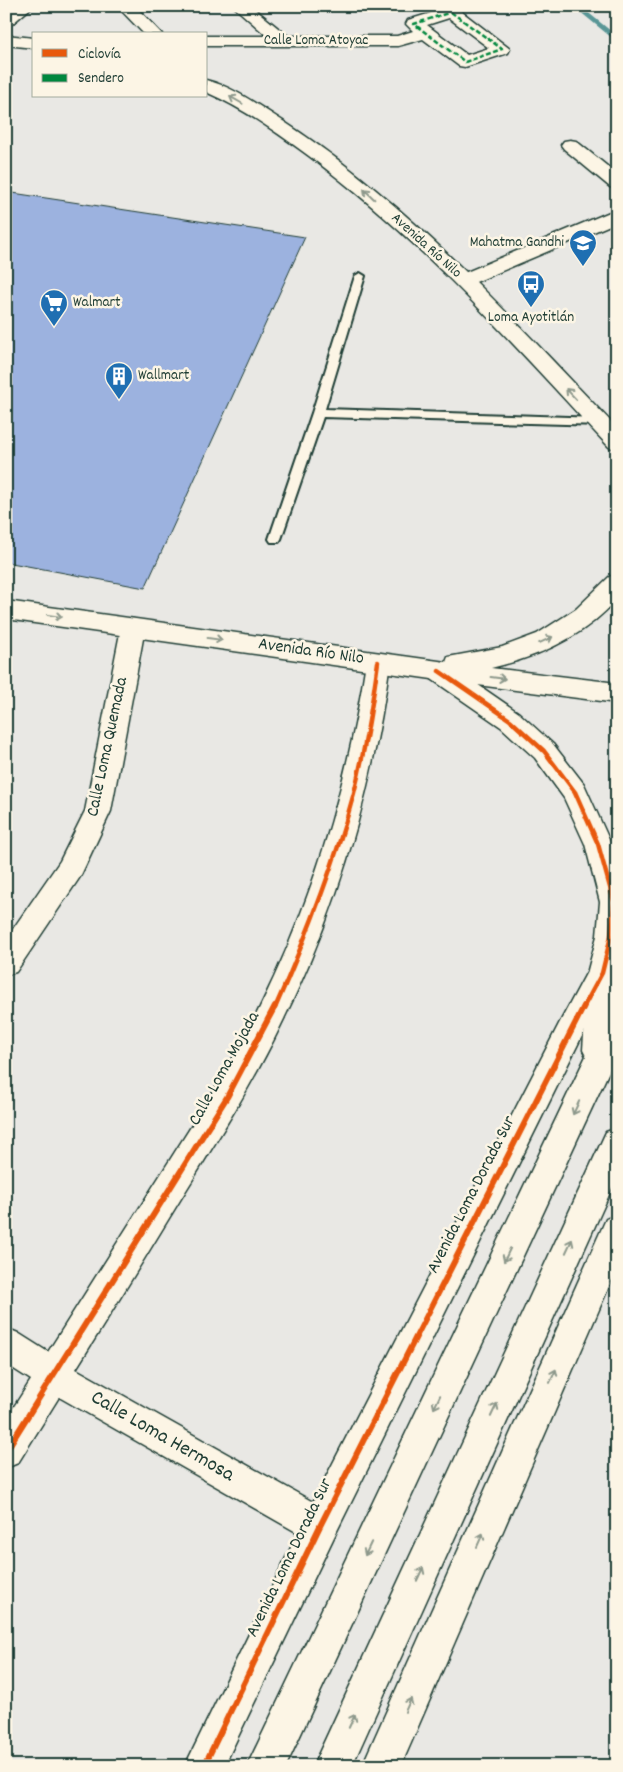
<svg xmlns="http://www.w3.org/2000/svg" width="623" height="1772" font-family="Dekko,sans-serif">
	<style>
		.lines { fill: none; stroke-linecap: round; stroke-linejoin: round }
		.stream { fill: #599696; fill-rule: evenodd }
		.building { fill: #9cb2df; stroke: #1f3d34 }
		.service-casing { stroke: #1f3d34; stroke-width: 4 }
		.minor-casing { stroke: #1f3d34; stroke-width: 3 }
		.tertiary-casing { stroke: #1f3d34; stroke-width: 3 }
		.secondary-casing { stroke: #1f3d34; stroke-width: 3 }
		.service { fill: #fcf5e5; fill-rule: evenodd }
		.minor { fill: #fcf5e5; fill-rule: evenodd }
		.tertiary { fill: #fcf5e5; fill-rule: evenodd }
		.secondary { fill: #fcf5e5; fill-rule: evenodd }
		.quiet { stroke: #00873e; stroke-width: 2.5; stroke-dasharray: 5 2.5; stroke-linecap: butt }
		.cycleway-far1-casing { stroke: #fcf5e5; stroke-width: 8 }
		.cycleway-casing { stroke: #fcf5e5; stroke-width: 9 }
		.cycleway-far1 { stroke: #e8590c; stroke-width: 4.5 }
		.cycleway { stroke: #e8590c; stroke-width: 6 }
		.oneway { stroke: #8e998c }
		.labels { text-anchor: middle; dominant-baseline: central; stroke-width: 5; stroke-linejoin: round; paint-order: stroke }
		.far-street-label { font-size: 15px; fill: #1f3d34; stroke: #fcf5e5 }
		.far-poi-label { font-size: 15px; fill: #1f3d34; stroke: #fcf5e5; text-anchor: start }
		.street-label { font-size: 18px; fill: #1f3d34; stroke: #fcf5e5 }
		.near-street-label { font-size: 21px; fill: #1f3d34; stroke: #fcf5e5 }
	</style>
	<rect width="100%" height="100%" fill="#e9e8e4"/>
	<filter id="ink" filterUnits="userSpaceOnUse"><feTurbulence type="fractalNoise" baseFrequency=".02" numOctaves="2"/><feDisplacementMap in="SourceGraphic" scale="10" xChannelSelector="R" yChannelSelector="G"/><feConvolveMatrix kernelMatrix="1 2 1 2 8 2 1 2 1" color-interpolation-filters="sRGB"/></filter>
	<g filter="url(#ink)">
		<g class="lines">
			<polygon class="stream" points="573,6 580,6 617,36 617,42"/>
		</g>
		<polygon class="building" points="6,192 305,237 145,588 6,562"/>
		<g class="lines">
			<g class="service-casing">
				<polygon id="service" points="360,273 365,276 325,409 598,418 602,419 604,422 602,425 323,417 281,539 279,542 271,542 269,539 312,413 355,276"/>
			</g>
			<g class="minor-casing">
				<g id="minor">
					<polygon points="14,6 33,6 12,24 6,25 6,12"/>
					<polygon points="117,6 135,6 162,34 144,34"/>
					<path d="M233 6H251L288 36H397L413 31 406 24 408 20 451 7 457 8 510 49 508 53 465 67 459 66 423 39 398 46H206V36H267ZM449 18 489 48 467 55 427 25Z"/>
					<polygon points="570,140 576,141 617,174 617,189 610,187 564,149 561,145 564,141"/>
					<polygon points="617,209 617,222 471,284 464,286 457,284 454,280 457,276"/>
					<polygon points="133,619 142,622 145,628 111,811 80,877 16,972 6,975 6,939 60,861 85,811 121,628 124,622"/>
					<path d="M378 653 387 655 390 662C373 788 338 910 281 1025 253 1083 219 1137 185 1192 149 1251 113 1310 76 1369L313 1502 560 1022 588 970 597 936 600 902 585 844 564 798 535 758 501 727 430 678 427 671 430 664 439 662 448 664 519 713 553 744 584 784 611 844 617 863V971L580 1040 333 1539 224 1766H185L298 1533 59 1397 18 1463 6 1468V1419L31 1380 6 1364V1328L18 1333 48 1352C88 1289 128 1226 168 1163 200 1112 234 1061 260 1007 314 898 348 782 366 662L369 655Z"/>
					<polygon points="617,1214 617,1268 401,1766 362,1766 606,1219"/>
				</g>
			</g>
			<g class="tertiary-casing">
				<g id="tertiary">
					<polygon points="602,960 612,964 616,973 615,1010 617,1009 617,1054 286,1766 247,1766 586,1056 583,1050 588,973 592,964"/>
					<polygon points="617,1128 617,1177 352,1766 313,1766 606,1132"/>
				</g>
			</g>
			<g class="secondary-casing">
				<g id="secondary">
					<polygon points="6,35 34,38 34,48 6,45"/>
					<path d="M206 80C234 87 259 106 283 121 411 204 512 319 617 428V449L609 447C514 345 421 239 309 156 276 132 243 108 206 92Z"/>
					<path d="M617 574V599C585 636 539 657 491 668L617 683V703L439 680 6 619V601L446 662 448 657 502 647 537 634 576 609 609 577Z"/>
				</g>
			</g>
			<use href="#service" class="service"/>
			<use href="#minor" class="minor"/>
			<use href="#tertiary" class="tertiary"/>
			<use href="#secondary" class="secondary"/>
			<polygon class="quiet" points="451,12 502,49 465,62 414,24"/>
			<g class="cycleway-far1-casing">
				<g id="cycleway-far1">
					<polyline points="439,671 510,720 544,751 575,792 598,844 614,902 611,936 602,973 583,1008"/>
					<path d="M275 1008C306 938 334 867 354 793 365 750 372 706 378 662"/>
				</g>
			</g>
			<g class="cycleway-casing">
				<g id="cycleway">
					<polyline points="6,1451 227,1097 275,1006"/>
					<polyline points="204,1766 320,1526 584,1006"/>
				</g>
			</g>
			<use href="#cycleway-far1" class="cycleway-far1"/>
			<use href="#cycleway" class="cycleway"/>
		</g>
		<defs><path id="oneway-shaft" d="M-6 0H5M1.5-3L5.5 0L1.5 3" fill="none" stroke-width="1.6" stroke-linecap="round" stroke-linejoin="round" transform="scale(1.25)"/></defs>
		<g class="oneway">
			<use href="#oneway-shaft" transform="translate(236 100) rotate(-150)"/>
			<use href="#oneway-shaft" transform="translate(369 194) rotate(-136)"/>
			<use href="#oneway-shaft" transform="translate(571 394) rotate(-133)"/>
			<use href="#oneway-shaft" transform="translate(55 616) rotate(8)"/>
			<use href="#oneway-shaft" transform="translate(215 639) rotate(8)"/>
			<use href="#oneway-shaft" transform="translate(546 640) rotate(-25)"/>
			<use href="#oneway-shaft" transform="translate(498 678) rotate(7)"/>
			<use href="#oneway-shaft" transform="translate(576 1108) rotate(115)"/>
			<use href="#oneway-shaft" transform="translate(569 1246) rotate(-65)"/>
			<use href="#oneway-shaft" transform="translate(507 1255) rotate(115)"/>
			<use href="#oneway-shaft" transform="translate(553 1376) rotate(-66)"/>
			<use href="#oneway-shaft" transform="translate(437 1402) rotate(115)"/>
			<use href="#oneway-shaft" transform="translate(494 1410) rotate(-65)"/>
			<use href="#oneway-shaft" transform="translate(480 1540) rotate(-66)"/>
			<use href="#oneway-shaft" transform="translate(368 1549) rotate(115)"/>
			<use href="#oneway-shaft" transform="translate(420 1574) rotate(-65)"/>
			<use href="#oneway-shaft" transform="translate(408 1705) rotate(-66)"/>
			<use href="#oneway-shaft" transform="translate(352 1721) rotate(-65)"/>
		</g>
	</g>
	<defs>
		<g id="school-pin" transform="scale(1.4375)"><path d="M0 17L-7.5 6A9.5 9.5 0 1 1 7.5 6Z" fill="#1f6fb2" stroke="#fcf5e5"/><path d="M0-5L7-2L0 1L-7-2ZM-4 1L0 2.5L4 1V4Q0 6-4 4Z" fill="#fff"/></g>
		<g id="bus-pin" transform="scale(1.4375)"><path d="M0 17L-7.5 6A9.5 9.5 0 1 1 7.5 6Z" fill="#1f6fb2" stroke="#fcf5e5"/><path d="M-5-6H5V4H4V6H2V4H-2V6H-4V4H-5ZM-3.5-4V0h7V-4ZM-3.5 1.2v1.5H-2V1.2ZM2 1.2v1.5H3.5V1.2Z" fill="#fff"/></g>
		<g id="supermarket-pin" transform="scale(1.4375)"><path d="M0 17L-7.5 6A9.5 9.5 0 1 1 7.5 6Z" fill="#1f6fb2" stroke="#fcf5e5"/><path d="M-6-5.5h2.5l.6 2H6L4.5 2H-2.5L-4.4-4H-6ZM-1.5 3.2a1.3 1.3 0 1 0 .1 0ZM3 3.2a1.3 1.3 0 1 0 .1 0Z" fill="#fff"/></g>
		<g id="building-pin" transform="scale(1.4375)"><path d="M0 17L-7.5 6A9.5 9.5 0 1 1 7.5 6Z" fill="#1f6fb2" stroke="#fcf5e5"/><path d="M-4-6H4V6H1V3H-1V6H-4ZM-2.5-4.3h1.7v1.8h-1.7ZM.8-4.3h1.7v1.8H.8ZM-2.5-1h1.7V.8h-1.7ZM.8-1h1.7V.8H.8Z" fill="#fff"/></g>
	</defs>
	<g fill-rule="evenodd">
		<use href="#school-pin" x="583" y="243"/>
		<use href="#bus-pin" x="531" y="284"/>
		<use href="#supermarket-pin" x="54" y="303"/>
		<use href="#building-pin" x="119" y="376"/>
	</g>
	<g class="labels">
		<g class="far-street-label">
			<text x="316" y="41">Calle Loma Atoyac</text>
			<text transform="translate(426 246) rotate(42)">Avenida Río Nilo</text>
		</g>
		<g class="far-poi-label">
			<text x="564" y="243" text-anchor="end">Mahatma Gandhi</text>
			<text x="73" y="303">Walmart</text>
			<text x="531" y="318" text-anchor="middle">Loma Ayotitlán</text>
			<text x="138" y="376">Wallmart</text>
		</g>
		<g class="street-label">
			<text transform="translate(311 652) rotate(8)">Avenida Río Nilo</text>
			<text transform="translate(108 747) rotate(-78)">Calle Loma Quemada</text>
			<text transform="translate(225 1069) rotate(-61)">Calle Loma Mojada</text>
			<text transform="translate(472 1195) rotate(-63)">Avenida Loma Dorada Sur</text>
			<text transform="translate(290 1558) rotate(-64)">Avenida Loma Dorada Sur</text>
		</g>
		<g class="near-street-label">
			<text transform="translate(162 1437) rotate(30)">Calle Loma Hermosa</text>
		</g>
	</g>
	<rect width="623" height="1772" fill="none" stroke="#fcf5e5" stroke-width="25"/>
	<rect x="12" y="12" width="598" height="1747" fill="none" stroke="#1f3d34" stroke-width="2" filter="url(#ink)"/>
	<rect x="32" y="32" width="175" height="65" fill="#fcf5e5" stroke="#a4ab9e"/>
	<rect x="42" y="49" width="25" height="8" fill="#e8590c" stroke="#a4ab9e"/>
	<text x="78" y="58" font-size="15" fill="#1f3d34">Ciclovía</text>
	<rect x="42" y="74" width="25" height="8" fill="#00873e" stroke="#a4ab9e"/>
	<text x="78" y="82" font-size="15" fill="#1f3d34">Sendero</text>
</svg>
